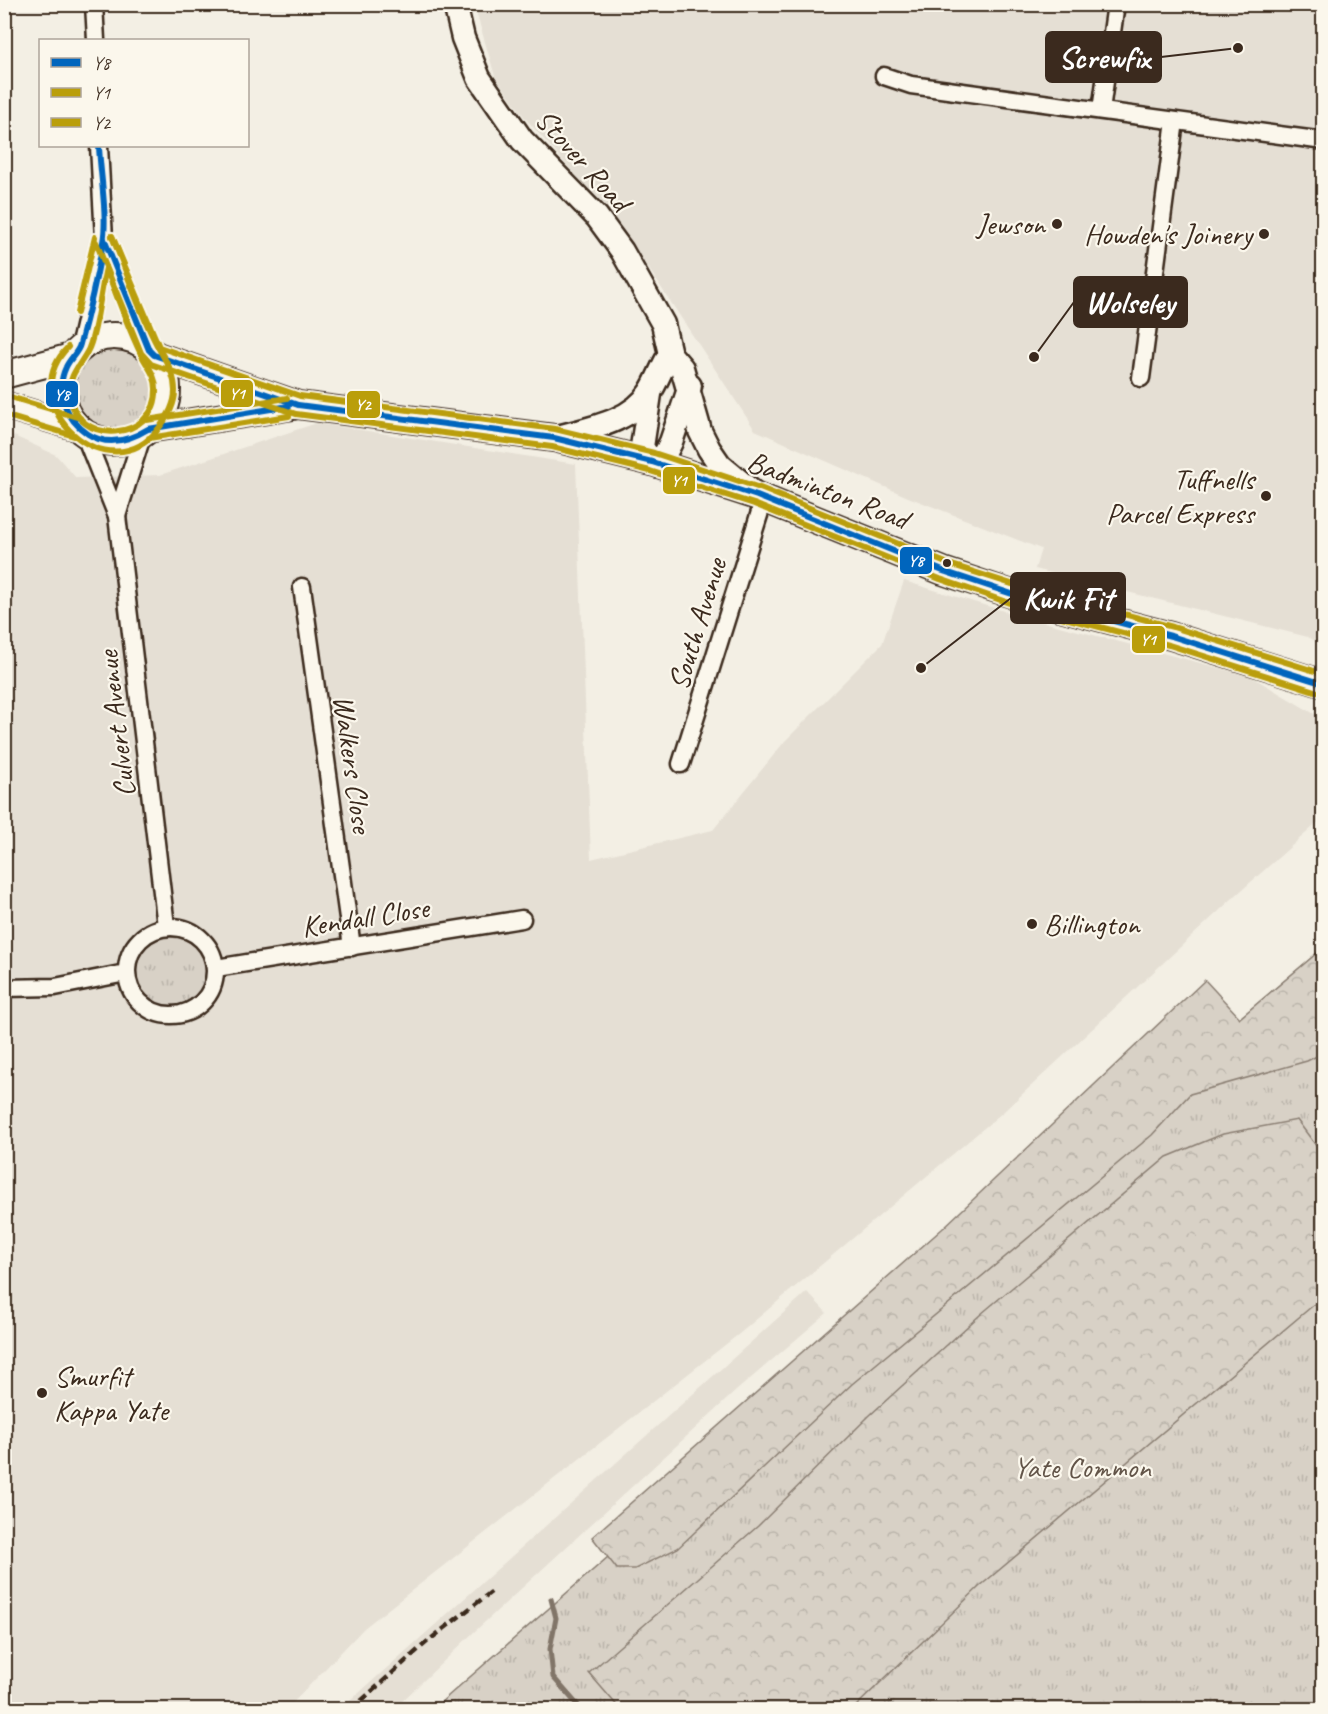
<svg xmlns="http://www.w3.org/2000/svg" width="1328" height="1714" font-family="Caveat,sans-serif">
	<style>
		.built { fill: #e5dfd4 }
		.grass { fill: url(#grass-tufts); stroke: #8a7e72; stroke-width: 1.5 }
		.forest { fill: url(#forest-crowns); stroke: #8a7e72; stroke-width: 1.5 }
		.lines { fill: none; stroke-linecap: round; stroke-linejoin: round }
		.stream { stroke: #817468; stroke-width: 5 }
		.minor-casing { stroke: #3b2a1e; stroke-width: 21 }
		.secondary-casing { stroke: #3b2a1e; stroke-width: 27 }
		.primary-casing { stroke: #3b2a1e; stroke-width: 30 }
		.minor { stroke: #fbf7ec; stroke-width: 16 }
		.secondary { stroke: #fbf7ec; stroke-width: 22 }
		.primary { stroke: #fbf7ec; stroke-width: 26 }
		.rail { stroke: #3b2a1e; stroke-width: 4.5; stroke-dasharray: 9 4.5; stroke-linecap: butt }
		.bus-1-casing { stroke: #fbf7ec; stroke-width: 10 }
		.bus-2-casing { stroke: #fbf7ec; stroke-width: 10 }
		.bus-3-casing { stroke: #fbf7ec; stroke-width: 10 }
		.bus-1 { stroke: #0065bd; stroke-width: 6 }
		.bus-2 { stroke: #ba9e0a; stroke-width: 6 }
		.bus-3 { stroke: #ba9e0a; stroke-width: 6 }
		.poi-dot { fill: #3b2a1e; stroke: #fbf7ec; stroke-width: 2 }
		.labels { text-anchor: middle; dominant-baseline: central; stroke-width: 4.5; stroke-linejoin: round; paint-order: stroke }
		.street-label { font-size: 30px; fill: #3b2a1e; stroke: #fbf7ec }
		.poi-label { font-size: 30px; fill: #3b2a1e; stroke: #fbf7ec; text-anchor: end }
		.park-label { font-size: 30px; fill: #625448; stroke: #fbf7ec }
		.leader { fill: none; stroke: #3b2a1e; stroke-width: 2 }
		.callout-dot { fill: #3b2a1e; stroke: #fbf7ec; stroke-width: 2 }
		.callout { fill: #3b2a1e; stroke: #3b2a1e; stroke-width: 2 }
		.callout-label { font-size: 32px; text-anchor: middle; font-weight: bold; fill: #fff }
		.line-badge { stroke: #fbf7ec; stroke-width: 2 }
		.badge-label { font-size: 16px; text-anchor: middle; font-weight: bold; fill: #fff }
	</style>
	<defs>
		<pattern id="grass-tufts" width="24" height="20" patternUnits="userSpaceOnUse" patternTransform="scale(1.5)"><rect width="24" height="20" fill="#d8d1c6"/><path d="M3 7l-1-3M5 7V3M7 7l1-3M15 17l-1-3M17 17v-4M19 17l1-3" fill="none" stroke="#bab4aa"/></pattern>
		<pattern id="forest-crowns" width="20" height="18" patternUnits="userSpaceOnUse" patternTransform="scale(1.5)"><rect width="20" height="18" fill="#d8d1c6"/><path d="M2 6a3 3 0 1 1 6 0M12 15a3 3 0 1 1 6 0" fill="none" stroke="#bab4aa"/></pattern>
	</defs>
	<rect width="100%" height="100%" fill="#f3efe4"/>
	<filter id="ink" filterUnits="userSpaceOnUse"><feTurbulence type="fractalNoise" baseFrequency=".0167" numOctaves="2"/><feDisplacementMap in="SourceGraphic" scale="12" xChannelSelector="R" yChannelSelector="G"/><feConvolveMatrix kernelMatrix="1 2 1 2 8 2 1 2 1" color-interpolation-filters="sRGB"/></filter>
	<g filter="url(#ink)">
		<g class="built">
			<polygon points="474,5 1323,5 1323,645 1308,637 1035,569 1041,549 908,497 755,430 620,225 525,118 495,76"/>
			<polygon points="317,423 576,464 591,859 713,830 785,741 882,644 904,581 1017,615 1250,676 1323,719 1323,818 1234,897 1003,1112 739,1334 364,1628 287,1709 5,1710 5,432 56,455 76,478 160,475"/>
			<polygon points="807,1292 827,1313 737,1390 474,1632 394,1709 341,1709"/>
		</g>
		<g class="grass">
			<circle cx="114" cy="390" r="40"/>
			<circle cx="171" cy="973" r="36"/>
			<polygon points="1323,948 1323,1709 432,1710 830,1364"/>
		</g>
		<g class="forest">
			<polygon points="1323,948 1323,1053 1307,1061 1190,1094 1152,1135 852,1384 678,1548 635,1569 617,1569 592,1537 942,1229 1205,980 1240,1018"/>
			<polygon points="1297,1120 1323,1155 1323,1297 979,1587 853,1709 620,1709 589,1673 758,1526 869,1416 981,1314 1167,1157 1223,1134"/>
		</g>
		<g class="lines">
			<polyline class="stream" points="551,1599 556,1618 550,1649 553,1677 582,1710"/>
			<g class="minor-casing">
				<g id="minor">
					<polyline points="94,4 96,40"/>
					<polyline points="884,76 911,85 1324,141"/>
					<polyline points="1101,110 1116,4"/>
					<polyline points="104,239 149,350"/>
					<polyline points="79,348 104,239 99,146"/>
					<polyline points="1141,378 1175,121"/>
					<polyline points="83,431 117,516 166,926"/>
					<polyline points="117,516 143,433"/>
					<polyline points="302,587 352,947"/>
					<polyline points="681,764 764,499"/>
					<circle cx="171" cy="971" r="44"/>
					<polyline points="216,968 522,919"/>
					<polyline points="4,988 55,987 126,973"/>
				</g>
			</g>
			<g class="secondary-casing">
				<g id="secondary">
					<polyline points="455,4 463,38 479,78 522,140 597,217 622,251 663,324 670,354 682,368 700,431 709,449 720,465 755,494"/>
					<polyline points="650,394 642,447 652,462 665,454 671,442 690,386"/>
					<path d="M554 438C585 429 631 423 650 392 658 380 662 366 670 354"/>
				</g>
			</g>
			<g class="primary-casing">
				<g id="primary">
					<circle cx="114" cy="389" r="53"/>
					<polyline points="154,355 298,405 554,438 652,462 757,496 943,571 1018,596 1171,636 1324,684"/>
					<polyline points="4,375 71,357"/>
					<polyline points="4,405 77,427"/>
					<polyline points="148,429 293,406"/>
				</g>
			</g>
			<use href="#minor" class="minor"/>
			<use href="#secondary" class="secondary"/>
			<use href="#primary" class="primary"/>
			<polyline class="rail" points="351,1710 428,1641 491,1592"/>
			<g class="bus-1-casing">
				<g id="bus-1">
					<path d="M99 146C100 173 108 217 103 242 97 276 89 311 80 344 78 353 69 359 66 367 54 392 67 420 88 434 108 447 130 440 148 429L289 406"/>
					<polyline points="104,239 149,350 154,355 298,405 554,438 652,462 757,496 943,571 1018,596 1171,636 1324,684"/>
				</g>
			</g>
			<g class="bus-2-casing">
				<g id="bus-2">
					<polyline points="96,242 141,353 151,364 296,414 552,447 650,471 754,504 940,579 1015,605 1169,645 1321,693"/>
					<path d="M106 268C117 296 127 325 140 352 146 365 156 374 156 389 158 441 74 449 70 393 69 374 79 367 87 352 96 337 101 288 106 268Z"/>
					<polyline points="4,415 74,436"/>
					<polyline points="149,438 289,416"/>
				</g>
			</g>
			<g class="bus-3-casing">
				<g id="bus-3">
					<polyline points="112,236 159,347 300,396 555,429 654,453 760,488 946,563 1021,587 1173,627 1324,674"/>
					<polyline points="77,313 95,237"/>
					<path d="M68 347C11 406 110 494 159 428 167 418 175 405 175 391 175 372 165 361 157 345 139 311 127 272 112 236"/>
					<polyline points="7,396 80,418"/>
					<polyline points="147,420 287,398"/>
				</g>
			</g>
			<use href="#bus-1" class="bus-1"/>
			<use href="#bus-2" class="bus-2"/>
			<use href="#bus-3" class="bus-3"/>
		</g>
	</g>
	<g class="poi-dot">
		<circle cx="1057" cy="224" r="6"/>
		<circle cx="1264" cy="234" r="6"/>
		<circle cx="1266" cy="496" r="6"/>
		<circle cx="947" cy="563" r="5"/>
		<circle cx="1032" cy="924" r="6"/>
		<circle cx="42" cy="1393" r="6"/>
	</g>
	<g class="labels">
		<g class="street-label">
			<text transform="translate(583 160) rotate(48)">Stover Road</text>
			<text transform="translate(828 490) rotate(21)">Badminton Road</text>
			<text transform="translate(697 624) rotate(-73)">South Avenue</text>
			<text transform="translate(116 724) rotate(-97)">Culvert Avenue</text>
			<text transform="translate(353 764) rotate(82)">Walkers Close</text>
			<text transform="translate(365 917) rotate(-9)">Kendall Close</text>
		</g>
		<g class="poi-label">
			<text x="1045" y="224">Jewson</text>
			<text x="1252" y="234">Howden's Joinery</text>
			<text x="1254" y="479">Tuffnells<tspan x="1254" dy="34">Parcel Express</tspan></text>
			<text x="1044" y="924" text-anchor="start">Billington</text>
			<text x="54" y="1376" text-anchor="start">Smurfit<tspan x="54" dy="34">Kappa Yate</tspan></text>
		</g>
		<g class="park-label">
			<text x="1082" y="1467">Yate Common</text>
		</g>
	</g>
	<path class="leader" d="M1238 48L1161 57M1034 357L1074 302M921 668L1011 598"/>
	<g class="callout-dot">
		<circle cx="1238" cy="48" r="6"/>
		<circle cx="1034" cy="357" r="6"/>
		<circle cx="921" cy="668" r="6"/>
	</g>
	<g class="callout">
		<rect x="1046" y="32" width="115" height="50" rx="6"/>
		<rect x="1074" y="277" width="113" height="50" rx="6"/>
		<rect x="1011" y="573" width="114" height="50" rx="6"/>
	</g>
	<g class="callout-label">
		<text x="1104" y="68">Screwfix</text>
		<text x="1130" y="313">Wolseley</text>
		<text x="1068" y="609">Kwik Fit</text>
	</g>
	<g class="line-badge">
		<rect x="220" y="379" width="34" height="29" rx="6" fill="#ba9e0a"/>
		<rect x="45" y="380" width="34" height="28" rx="6" fill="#0065bd"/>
		<rect x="346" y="390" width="35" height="29" rx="6" fill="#ba9e0a"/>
		<rect x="662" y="466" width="34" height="29" rx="6" fill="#ba9e0a"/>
		<rect x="899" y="546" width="34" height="29" rx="6" fill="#0065bd"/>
		<rect x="1131" y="625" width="35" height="29" rx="6" fill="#ba9e0a"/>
	</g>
	<g class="badge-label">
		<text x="237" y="399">Y1</text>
		<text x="62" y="400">Y8</text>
		<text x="363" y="410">Y2</text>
		<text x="679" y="486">Y1</text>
		<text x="916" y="566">Y8</text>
		<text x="1148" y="645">Y1</text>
	</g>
	<rect width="1328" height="1714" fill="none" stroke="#fbf7ec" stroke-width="24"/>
	<rect x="12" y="12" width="1304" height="1690" fill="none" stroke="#3b2a1e" stroke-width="2" filter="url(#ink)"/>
	<rect x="39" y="39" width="210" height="108" fill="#fbf7ec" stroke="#aea59a" stroke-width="1.5"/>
	<rect x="51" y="58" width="30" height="9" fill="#0065bd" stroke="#aea59a" stroke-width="1.5"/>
	<text x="93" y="69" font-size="18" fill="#3b2a1e">Y8</text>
	<rect x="51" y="88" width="30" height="9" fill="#ba9e0a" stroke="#aea59a" stroke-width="1.5"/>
	<text x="93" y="99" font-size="18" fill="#3b2a1e">Y1</text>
	<rect x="51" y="118" width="30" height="9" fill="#ba9e0a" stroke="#aea59a" stroke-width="1.5"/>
	<text x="93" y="129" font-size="18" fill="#3b2a1e">Y2</text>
</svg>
